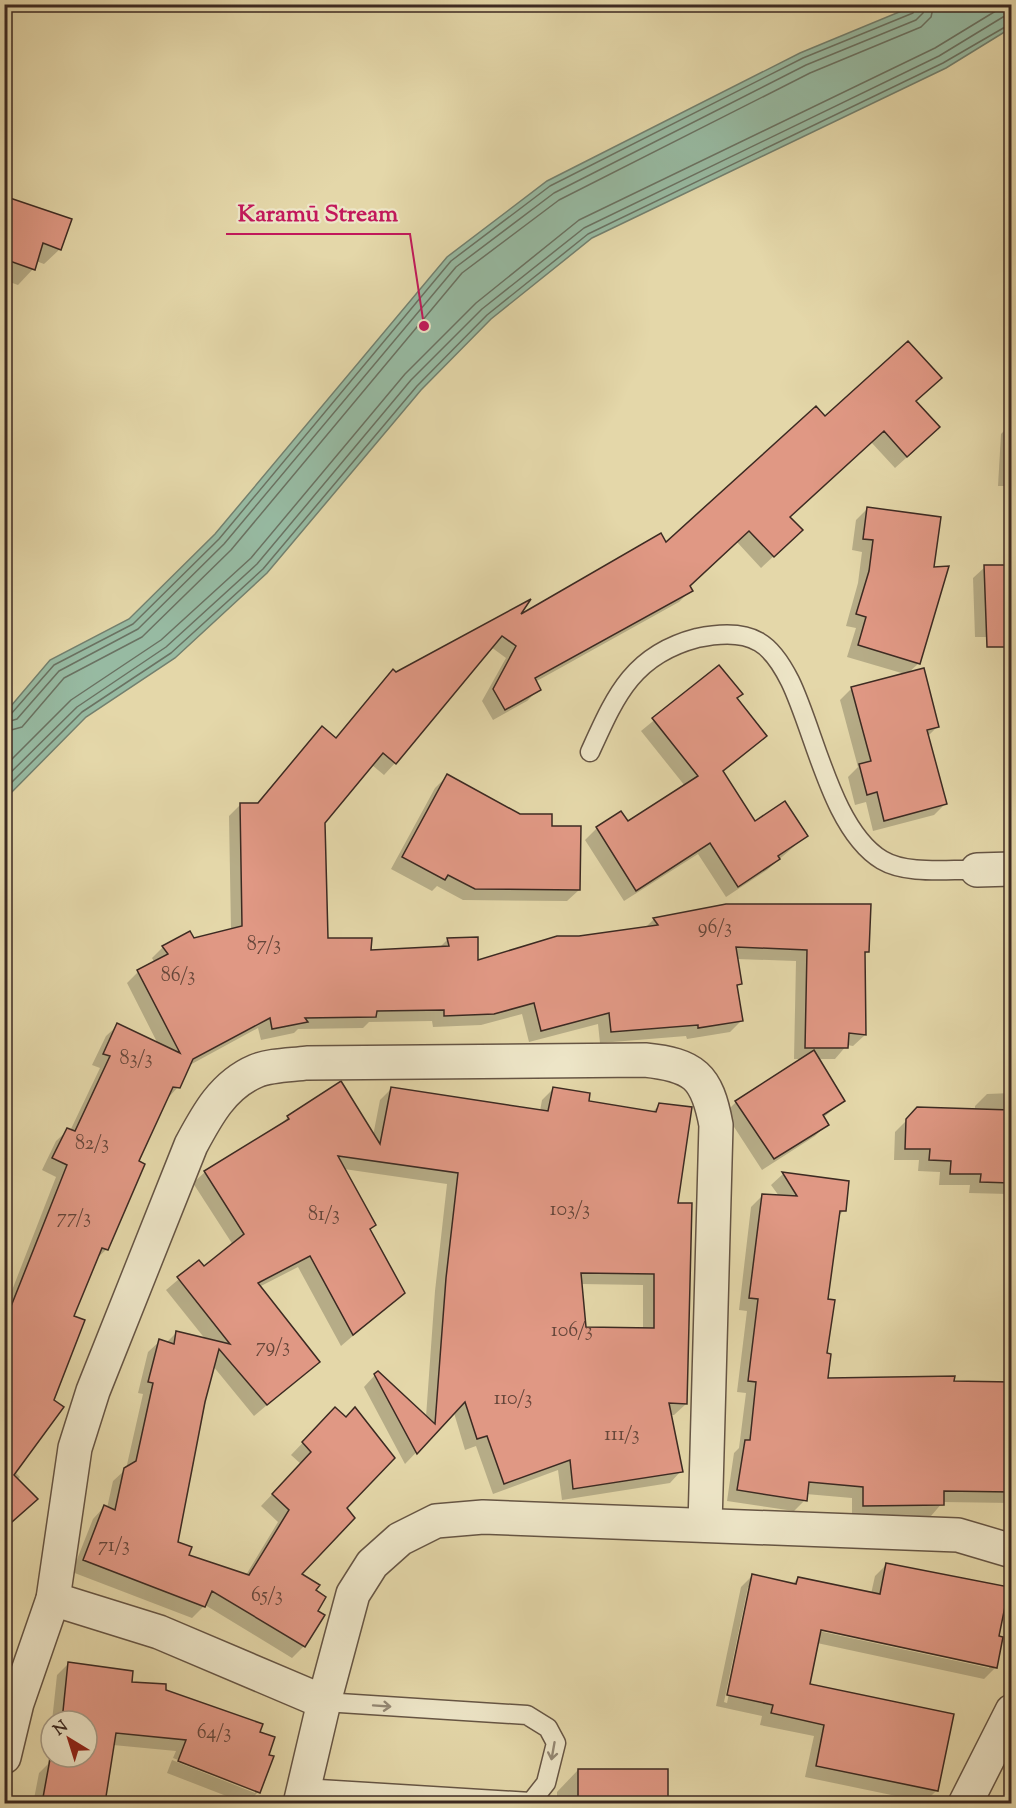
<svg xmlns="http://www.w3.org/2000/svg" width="1016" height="1808" font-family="'Sorts Mill Goudy',serif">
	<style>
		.water { fill: #97baa2; stroke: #73806f; stroke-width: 1.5 }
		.shadow { fill: #0003; fill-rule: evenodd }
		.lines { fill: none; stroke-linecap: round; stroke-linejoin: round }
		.shore { stroke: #6a7262; stroke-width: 1.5 }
		.building { fill: #e09884; stroke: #3c2a22; stroke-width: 1.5; fill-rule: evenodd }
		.lane-casing { stroke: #654; stroke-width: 21 }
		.street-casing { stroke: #654; stroke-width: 36 }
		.lane { stroke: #ede5c7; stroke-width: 18 }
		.street { stroke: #ede5c7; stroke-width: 33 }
		.oneway { stroke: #948874 }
		.labels { text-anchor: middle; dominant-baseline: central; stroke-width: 4.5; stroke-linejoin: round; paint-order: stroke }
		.number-label { font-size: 20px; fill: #65463a }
		.leader { fill: none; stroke: #c2185b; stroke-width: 2 }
		.callout-dot { fill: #c2185b; stroke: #ede5c7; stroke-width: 2 }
		.callout-label { font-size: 24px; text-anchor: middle; font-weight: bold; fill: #c2185b; stroke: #ede5c7; stroke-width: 4.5; stroke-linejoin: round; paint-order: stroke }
	</style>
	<rect width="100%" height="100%" fill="#e4d7a9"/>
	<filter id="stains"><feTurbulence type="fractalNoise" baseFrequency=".00333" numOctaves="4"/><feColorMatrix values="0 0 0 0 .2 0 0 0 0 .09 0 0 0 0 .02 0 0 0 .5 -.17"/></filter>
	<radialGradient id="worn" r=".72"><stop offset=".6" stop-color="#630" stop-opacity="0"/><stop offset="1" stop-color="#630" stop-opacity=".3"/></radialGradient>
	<polygon class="water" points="916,5 1011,5 1011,28 946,68 592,238 491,319 421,390 267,573 175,658 86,717 5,799 5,713 50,660 129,619 215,534 447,257 547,181 800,53"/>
	<g class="shadow">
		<polygon points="4,197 60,249 44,264 36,261 33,269 18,285 4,280"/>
		<polygon points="915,401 927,439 895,468 871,442 788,517 789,542 761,568 737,542 688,586 691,590 679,602 535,682 539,689 527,701 493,720 482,701 506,658 491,647 395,763 384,775 372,765 324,822 327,939 370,951 439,948 448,939 477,962 579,938 645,928 654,919 867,952 863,956 865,1035 853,1046 847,1045 835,1059 818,1059 843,1101 823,1118 827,1124 815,1136 762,1170 725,1113 736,1102 802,1059 794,1059 796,961 737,959 740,983 736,988 741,1021 730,1032 687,1039 686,1036 600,1043 598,1024 529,1042 522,1014 481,1025 433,1027 432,1021 369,1022 363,1028 298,1029 294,1033 261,1040 258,1028 188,1066 178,1087 167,1099 137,1161 107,1249 95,1260 15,1472 20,1477 17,1480 25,1510 4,1529 4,1311 56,1177 42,1170 56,1141 68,1130 70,1131 100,1068 92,1065 106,1036 118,1025 158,1044 127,983 138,972 155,963 152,958 163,947 231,930 229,816 241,804 256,804 322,728 335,739 393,671 396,674 515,618 665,544 825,418"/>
		<polygon points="1012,423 1012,486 998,486 1001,434"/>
		<polygon points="867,509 919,663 908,673 938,726 928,736 945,804 934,815 873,831 866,802 855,805 848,777 858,767 840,700 852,688 905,674 847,657 856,628 846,626 858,583 862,552 852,550 856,520"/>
		<polygon points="1012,566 1012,642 1001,642 1001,637 975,637 973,578 985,567"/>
		<polygon points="719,667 736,699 765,736 722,773 755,823 806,836 767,870 726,897 698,854 624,901 585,840 597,828 621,813 627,823 685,786 641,731"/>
		<polygon points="447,776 519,815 550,827 579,890 567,901 463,900 437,886 432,891 391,869 435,788"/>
		<path d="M392 1088 540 1111 542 1100 553 1089 587 1102 652 1112 660 1105 676 1205 686 1404 674 1415H670L681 1471 670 1483 562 1500 558 1470 493 1494 476 1446 465 1450 454 1413 405 1464 364 1387 375 1375 426 1417 435 1291 447 1184 344 1169 368 1230 403 1293 341 1346 298 1267 259 1287 318 1362 254 1416 213 1366 176 1543 187 1556 246 1575 278 1522 261 1506 301 1464 291 1455 335 1409 345 1508 299 1574 314 1590 316 1611 323 1616 304 1646 292 1658 205 1605 192 1618 72 1572 93 1519 104 1507 107 1508 113 1481 126 1469 143 1394 138 1393 148 1352 160 1341 166 1343 176 1333 206 1340 166 1290 199 1262 204 1268 233 1245 193 1183 205 1172 279 1126 288 1117 373 1136 380 1100ZM581 1284 643 1285V1329L584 1328Z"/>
		<polygon points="1012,1093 1012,1191 1008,1194 969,1193 970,1185 939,1185 940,1172 918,1171 919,1160 894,1160 895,1132 918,1109 975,1110 975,1106 987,1094"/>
		<polygon points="783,1174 848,1182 844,1210 837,1218 826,1301 826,1379 1012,1383 1012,1503 943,1502 931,1516 852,1517 852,1498 806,1494 805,1500 794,1511 727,1501 734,1453 739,1448 746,1393 737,1392 747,1311 739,1310 751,1207 763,1195 779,1196 771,1185"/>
		<path d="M887 1564 997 1637 995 1668 984 1679 817 1643 808 1685 937 1790 925 1802 805 1777 814 1736 760 1725 762 1716 716 1706 741 1587 752 1576 792 1585 798 1578 871 1594 875 1576ZM748 1587H751L727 1703 724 1702ZM814 1627 989 1665V1668L814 1630Z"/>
		<polygon points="68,1664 164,1691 258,1733 258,1792 247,1804 167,1773 172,1760 255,1793 255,1789 173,1758 176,1751 113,1745 103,1804 33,1804 39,1773 48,1764 51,1731 51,1757 87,1757 87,1721 52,1721 57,1675"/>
		<polygon points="578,1770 666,1770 666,1804 557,1804 557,1792"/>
	</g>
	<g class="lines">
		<g class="shore">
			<polyline points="4,716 11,714 54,665 133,624 219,539 451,261 550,186 803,58 913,13 917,4"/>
			<polyline points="4,723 17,719 59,671 138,629 224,544 456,267 554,193 806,65 916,20 923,13 925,4"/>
			<polyline points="4,732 22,727 64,678 142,637 231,550 462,273 559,200 810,73 921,27 931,17 934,4"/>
			<polyline points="4,767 71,700 161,640 251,558 405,374 476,303 579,220 935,48 999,9 1012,6"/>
			<polyline points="4,779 77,707 166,647 257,564 411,380 482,309 584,228 939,56 1003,17 1012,15"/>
			<polyline points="4,790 82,712 171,653 263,569 417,386 487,315 588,234 943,63 1012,23"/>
		</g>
	</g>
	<g class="building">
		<polygon points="4,196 72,219 61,250 43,243 35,270 4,259"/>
		<polygon points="908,341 942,378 916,401 940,427 907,457 884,431 790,517 803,530 774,557 749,531 690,586 693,591 535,678 541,690 505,710 493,689 516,646 502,636 396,764 383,753 325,823 328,938 372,938 371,950 449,946 447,938 478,937 478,960 557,936 579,936 658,925 653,918 726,904 871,904 869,952 865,952 866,1035 849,1033 848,1048 805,1048 807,950 736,947 742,984 737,985 743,1021 698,1028 698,1025 611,1032 609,1013 541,1031 534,1003 494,1014 444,1016 444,1010 377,1011 376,1017 305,1018 308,1022 272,1029 270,1018 193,1059 180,1088 173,1087 139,1161 145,1164 108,1250 102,1248 74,1316 85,1320 54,1400 64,1407 14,1475 38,1499 4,1529 4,1324 67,1165 52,1158 67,1128 75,1131 110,1056 103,1054 117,1023 180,1053 137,970 168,954 162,946 190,931 194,938 242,926 240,803 258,803 322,726 336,738 393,669 396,672 531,599 521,614 661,533 666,542 816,406 825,416"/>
		<polygon points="867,507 941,517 934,567 949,566 920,664 858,645 866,617 856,614 869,571 873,540 863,539"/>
		<polygon points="984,565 1011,565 1011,647 987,647"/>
		<polygon points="719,665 743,694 737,698 767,736 723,771 755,821 785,801 808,836 778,856 780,859 738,887 710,843 636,891 596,827 621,811 628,821 698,776 652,718"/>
		<polygon points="924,668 939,727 927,730 947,804 884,821 877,792 867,795 859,764 871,761 851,687"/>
		<polygon points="447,774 520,814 552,814 552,826 581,826 580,890 475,889 448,875 445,880 402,857"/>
		<polygon points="814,1050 845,1101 823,1115 829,1125 774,1159 735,1101"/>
		<path d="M341 1081 380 1144 391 1087 548 1111 553 1087 590 1093 589 1101 656 1112 659 1103 692 1107 678 1203H692L687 1404 669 1403 683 1472 573 1489 570 1460 504 1484 487 1436 477 1439 465 1402 417 1454 374 1374 378 1371 435 1424 446 1278 458 1173 338 1156 376 1225 370 1229 405 1293 353 1335 310 1256 258 1283 320 1362 267 1405 219 1349 205 1402 178 1542 192 1547 189 1555 249 1575 289 1510 272 1494 311 1452 302 1442 335 1407 346 1417 355 1407 395 1458 347 1508 355 1518 302 1574 320 1585 316 1590 326 1597 318 1611 325 1615 305 1647 212 1591 205 1607 83 1560 104 1505 115 1510 124 1468 136 1461 153 1383 148 1382 159 1339 174 1344 176 1331 230 1344 177 1277 199 1260 204 1266 244 1234 204 1171 289 1119 287 1116ZM581 1273 654 1274V1328L586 1327Z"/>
		<polygon points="917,1107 1011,1110 1011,1183 980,1182 981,1174 950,1174 951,1161 929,1160 930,1149 905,1149 906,1119"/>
		<polygon points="782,1172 849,1181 846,1211 840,1211 828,1299 835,1300 827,1353 831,1354 828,1378 955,1376 954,1381 1011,1382 1011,1492 944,1491 944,1505 863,1506 863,1487 809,1482 807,1501 737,1490 745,1440 750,1440 756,1382 748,1381 758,1299 749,1298 762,1194 797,1196"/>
		<polygon points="886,1563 1009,1587 999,1636 1003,1637 997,1668 821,1630 810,1684 954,1714 938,1791 816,1766 824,1725 771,1713 773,1705 727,1695 752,1574 796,1584 798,1577 880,1594"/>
		<polygon points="68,1662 133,1671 132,1682 166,1684 166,1690 263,1724 260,1732 275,1737 269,1755 274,1756 260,1793 178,1761 186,1740 116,1733 105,1803 42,1803 50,1759 87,1757 87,1721 62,1721"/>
		<rect x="578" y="1769" width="90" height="34"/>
	</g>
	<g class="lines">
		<g class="lane-casing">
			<g id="lane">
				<path d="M590 752C615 697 632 655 697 638 716 634 741 631 759 642 773 650 783 667 790 681 815 732 832 830 882 860 907 875 949 869 977 870"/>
				<polyline points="303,1788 531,1802 546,1783 556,1743 548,1728 527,1715 324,1702"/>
			</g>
		</g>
		<g class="street-casing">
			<g id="street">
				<polyline points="977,870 1012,869"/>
				<polyline points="53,1599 159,1632 324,1702"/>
				<path d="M4 1757 17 1703 53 1599 75 1448 93 1391 191 1145C207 1115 223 1085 256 1071 270 1065 291 1065 307 1063L645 1060C694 1065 707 1076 716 1125L705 1525"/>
				<polyline points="300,1804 324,1702 353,1594 372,1564 400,1539 436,1521 483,1517 958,1535 1012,1551"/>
				<polyline points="965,1804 1012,1711"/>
			</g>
		</g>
		<use href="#lane" class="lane"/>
		<use href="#street" class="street"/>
	</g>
	<defs><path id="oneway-shaft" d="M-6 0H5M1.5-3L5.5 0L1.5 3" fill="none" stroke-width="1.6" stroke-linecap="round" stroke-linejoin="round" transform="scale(1.5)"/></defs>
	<g class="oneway">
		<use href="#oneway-shaft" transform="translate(382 1706) rotate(4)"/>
		<use href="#oneway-shaft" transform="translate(553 1751) rotate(100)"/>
	</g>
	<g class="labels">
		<g class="number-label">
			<text x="715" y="928">96/3</text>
			<text x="264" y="945">87/3</text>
			<text x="178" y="976">86/3</text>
			<text x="136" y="1059">83/3</text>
			<text x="92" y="1144">82/3</text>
			<text x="570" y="1210">103/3</text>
			<text x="324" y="1215">81/3</text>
			<text x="74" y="1218">77/3</text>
			<text x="572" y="1331">106/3</text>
			<text x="273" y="1347">79/3</text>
			<text x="513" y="1399">110/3</text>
			<text x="622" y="1435">111/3</text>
			<text x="114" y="1546">71/3</text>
			<text x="267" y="1596">65/3</text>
			<text x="214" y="1733">64/3</text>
		</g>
	</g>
	<path class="leader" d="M424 326L410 234H226"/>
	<circle class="callout-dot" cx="424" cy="326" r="6"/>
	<g class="callout-label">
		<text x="318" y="221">Karamū Stream</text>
	</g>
	<rect width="1016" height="1808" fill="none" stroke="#e4d7a9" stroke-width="24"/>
	<rect x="6" y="6" width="1004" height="1796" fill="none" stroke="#3c2a22" stroke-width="3"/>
	<rect x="12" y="12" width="992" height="1784" fill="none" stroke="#3c2a22" stroke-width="1.5"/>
	<g transform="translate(69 1739) rotate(322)"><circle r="28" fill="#ede5c7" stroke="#a69a85" stroke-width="1.5"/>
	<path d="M0-4.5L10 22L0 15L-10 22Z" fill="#8f2418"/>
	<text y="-9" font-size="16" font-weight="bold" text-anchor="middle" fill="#3c2a22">N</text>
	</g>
	<rect width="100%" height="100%" filter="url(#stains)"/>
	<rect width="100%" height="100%" fill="url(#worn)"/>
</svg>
